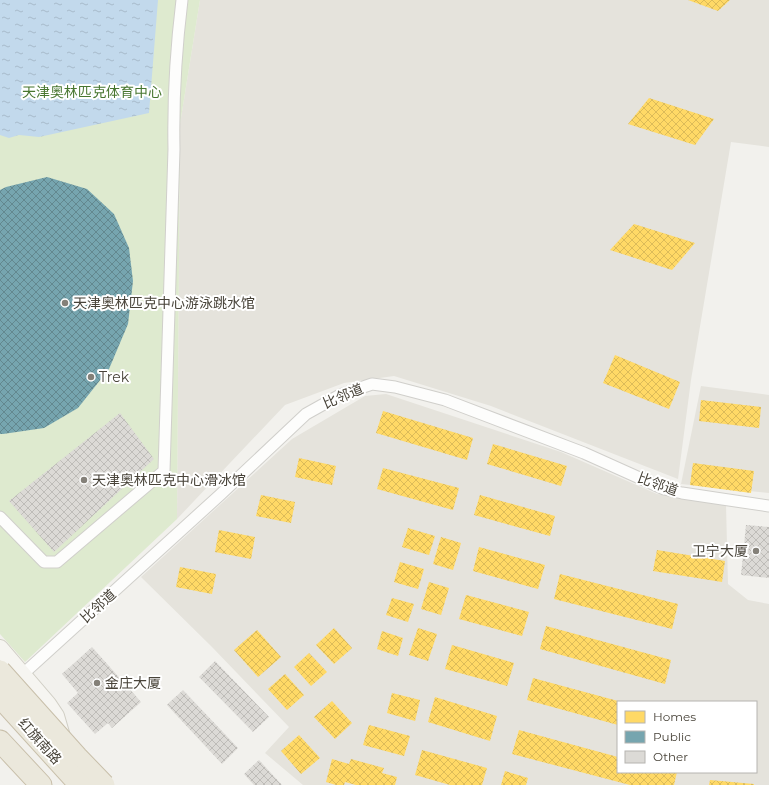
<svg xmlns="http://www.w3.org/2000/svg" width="769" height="785" font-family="Montserrat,'Noto Sans SC',sans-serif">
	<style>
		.residential { fill: #e5e3dc; fill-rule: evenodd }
		.green { fill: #deeacf }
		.water { fill: url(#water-ripples) }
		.homes { fill: url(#homes-cross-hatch) }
		.public { fill: url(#public-cross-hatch) }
		.building { fill: url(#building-cross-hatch) }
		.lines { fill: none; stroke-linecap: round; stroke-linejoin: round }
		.street-casing { stroke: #d0cfcb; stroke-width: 13 }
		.secondary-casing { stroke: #d0cec4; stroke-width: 18 }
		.highway-casing { stroke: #c8bfaa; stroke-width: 23 }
		.street { stroke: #fdfdfc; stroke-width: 11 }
		.secondary { stroke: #f6f5f1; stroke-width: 16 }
		.highway { stroke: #ebe8dc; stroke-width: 21 }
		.highway-bridge-casing { stroke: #c8bfaa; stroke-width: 23; stroke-linecap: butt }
		.highway-bridge { stroke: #ebe8dc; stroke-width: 21 }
		.poi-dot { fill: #848078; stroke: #fff; stroke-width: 1.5 }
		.labels { text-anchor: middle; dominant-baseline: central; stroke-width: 4; stroke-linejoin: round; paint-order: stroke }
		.park-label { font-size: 14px; fill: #477630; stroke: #fff }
		.poi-label { font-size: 14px; fill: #484339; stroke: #fff; text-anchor: start }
		.street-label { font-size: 14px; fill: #484339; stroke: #fff }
	</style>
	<defs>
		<pattern id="water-ripples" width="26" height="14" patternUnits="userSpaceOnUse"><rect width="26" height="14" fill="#c2d9ec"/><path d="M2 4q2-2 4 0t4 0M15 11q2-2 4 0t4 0" fill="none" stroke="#a8bbcb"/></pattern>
		<pattern id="homes-cross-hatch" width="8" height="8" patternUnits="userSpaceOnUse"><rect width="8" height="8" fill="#ffd966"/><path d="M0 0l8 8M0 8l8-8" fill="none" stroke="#dcbb59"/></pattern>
		<pattern id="public-cross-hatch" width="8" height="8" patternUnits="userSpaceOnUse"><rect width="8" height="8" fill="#76a5af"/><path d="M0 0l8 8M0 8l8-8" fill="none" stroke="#63888f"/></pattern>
		<pattern id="building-cross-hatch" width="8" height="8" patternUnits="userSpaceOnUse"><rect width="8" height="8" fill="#dcdad6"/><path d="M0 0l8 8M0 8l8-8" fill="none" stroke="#bebcb8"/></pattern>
	</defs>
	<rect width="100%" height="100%" fill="#f2f1ed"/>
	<g class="residential">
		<polygon points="200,0 769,0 769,147 731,142 691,380 678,479 491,406 394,376 344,383 285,405 177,519 180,124"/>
		<polygon points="701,386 769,395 769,493 681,484"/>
		<path d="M386 394 561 452 657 494 726 505 728 584 748 600 769 604V785H303L265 753 289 727 212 647 141 577 292 439 365 396ZM618 702H756V772H618Z"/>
	</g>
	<polygon class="green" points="0,0 200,0 180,124 177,519 25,662 0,634"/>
	<polygon class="water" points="0,0 158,0 149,113 39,137 19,135 9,138 0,135"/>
	<g class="homes">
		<polygon points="688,0 730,0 718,11"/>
		<polygon points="649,98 714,119 695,145 628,124"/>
		<polygon points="634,224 695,243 672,270 610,250"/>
		<polygon points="615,355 680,382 669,409 603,383"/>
		<polygon points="701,400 761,407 759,428 699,421"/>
		<polygon points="383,411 473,438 467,460 376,433"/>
		<polygon points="493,444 567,466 561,486 487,464"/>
		<polygon points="299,458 336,466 332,485 295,477"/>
		<polygon points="693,463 754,471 751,493 690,485"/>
		<polygon points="383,468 459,488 453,510 377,489"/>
		<polygon points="261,495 295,502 291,523 256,516"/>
		<polygon points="480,495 555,516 550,536 474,515"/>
		<polygon points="408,528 435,536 429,555 402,547"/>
		<polygon points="219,530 255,537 251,559 215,552"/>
		<polygon points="441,537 461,543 453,570 433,564"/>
		<polygon points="479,547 545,565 538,589 473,571"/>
		<polygon points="657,550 725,561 722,582 653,571"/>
		<polygon points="400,562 424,569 418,589 394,582"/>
		<polygon points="180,567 216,574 212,594 176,587"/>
		<polygon points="560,574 678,604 672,629 554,599"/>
		<polygon points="429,582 449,588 441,615 421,609"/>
		<polygon points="466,595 529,612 522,636 459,619"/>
		<polygon points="392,598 414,604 408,622 386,615"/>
		<polygon points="546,626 671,660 665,684 540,649"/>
		<polygon points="334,628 352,648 334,664 316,645"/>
		<polygon points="418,628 437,634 428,661 409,655"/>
		<polygon points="257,630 281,657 258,677 234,650"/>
		<polygon points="382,631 403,638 398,656 377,649"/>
		<polygon points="452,645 514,663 507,686 445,669"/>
		<polygon points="309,653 327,672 311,686 294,667"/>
		<polygon points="285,674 304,695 287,710 268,689"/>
		<polygon points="533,678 618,701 618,725 527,700"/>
		<polygon points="392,693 420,700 415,721 387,713"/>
		<polygon points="435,697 497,716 490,741 428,722"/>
		<polygon points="332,701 352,723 335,739 314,717"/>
		<polygon points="369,725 410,736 404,756 363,745"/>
		<polygon points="519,730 618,757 618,772 677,772 674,785 630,785 512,754"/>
		<polygon points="299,735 320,758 301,774 281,751"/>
		<polygon points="422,750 487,768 482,785 450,785 415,775"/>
		<polygon points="332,759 349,764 351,759 384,768 382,773 397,777 395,785 356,785 345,782 344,785 336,785 326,782"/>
		<polygon points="505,771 528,778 526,785 501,785"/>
		<polygon points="710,780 754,784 754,785 709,785"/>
	</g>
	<polygon class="public" points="47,177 87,189 114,214 129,248 133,281 128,324 109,369 78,408 44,428 3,434 0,434 0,190 6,187"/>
	<g class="building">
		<polygon points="120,413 154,459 54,552 9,501"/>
		<polygon points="746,525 769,527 769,578 741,575"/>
		<polygon points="92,647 141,702 112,728 108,723 95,734 67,703 78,693 62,674"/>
		<polygon points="215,661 269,717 253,732 199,677"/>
		<polygon points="183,690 238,748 222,764 167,705"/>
		<polygon points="259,760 282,785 254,785 244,774"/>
	</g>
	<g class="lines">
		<g class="street-casing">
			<g id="street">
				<path d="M0 517 44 562H57L164 471 174 149C173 100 176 49 182 0"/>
				<polyline points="23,674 221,494 306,414 340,395 372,384 395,387 445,400 584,453 664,489 682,493 769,506"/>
			</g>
		</g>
		<g class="secondary-casing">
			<polyline id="secondary" points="0,648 48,704 56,716 63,740"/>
		</g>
		<g class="highway-casing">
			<polyline id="highway" points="0,741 41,785"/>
		</g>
		<use href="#street" class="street"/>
		<use href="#secondary" class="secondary"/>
		<use href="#highway" class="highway"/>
		<g class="highway-bridge-casing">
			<g id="highway-bridge">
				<polyline points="0,671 77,757 104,785"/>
				<polyline points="0,697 80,785"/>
			</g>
		</g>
		<use href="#highway-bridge" class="highway-bridge"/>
	</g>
	<g class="poi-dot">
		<circle cx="65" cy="303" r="4"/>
		<circle cx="91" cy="377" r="4"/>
		<circle cx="84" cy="480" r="4"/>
		<circle cx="756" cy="551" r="4"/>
		<circle cx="97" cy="683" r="4"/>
	</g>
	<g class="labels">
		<g class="park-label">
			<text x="92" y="92">天津奥林匹克体育中心</text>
		</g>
		<g class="poi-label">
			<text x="73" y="303">天津奥林匹克中心游泳跳水馆</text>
			<text x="99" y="377">Trek</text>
			<text x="92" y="480">天津奥林匹克中心滑冰馆</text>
			<text x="748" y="551" text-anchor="end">卫宁大厦</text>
			<text x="105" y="683">金庄大厦</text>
		</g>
		<g class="street-label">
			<text transform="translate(343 396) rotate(-23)">比邻道</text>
			<text transform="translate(658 484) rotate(20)">比邻道</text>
			<text transform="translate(98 606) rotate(-42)">比邻道</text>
			<text transform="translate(40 741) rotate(48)">红旗南路</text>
		</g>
	</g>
	<rect x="617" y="701" width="140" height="72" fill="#ffffff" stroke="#b6b4b0"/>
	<rect x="625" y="711" width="20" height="12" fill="#ffd966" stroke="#b6b4b0"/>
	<text x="653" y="721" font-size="12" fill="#484339">Homes</text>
	<rect x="625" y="731" width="20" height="12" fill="#76a5af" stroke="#b6b4b0"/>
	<text x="653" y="741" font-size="12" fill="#484339">Public</text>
	<rect x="625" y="751" width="20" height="12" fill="#dcdad6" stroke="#b6b4b0"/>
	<text x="653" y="761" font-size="12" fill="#484339">Other</text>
</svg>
